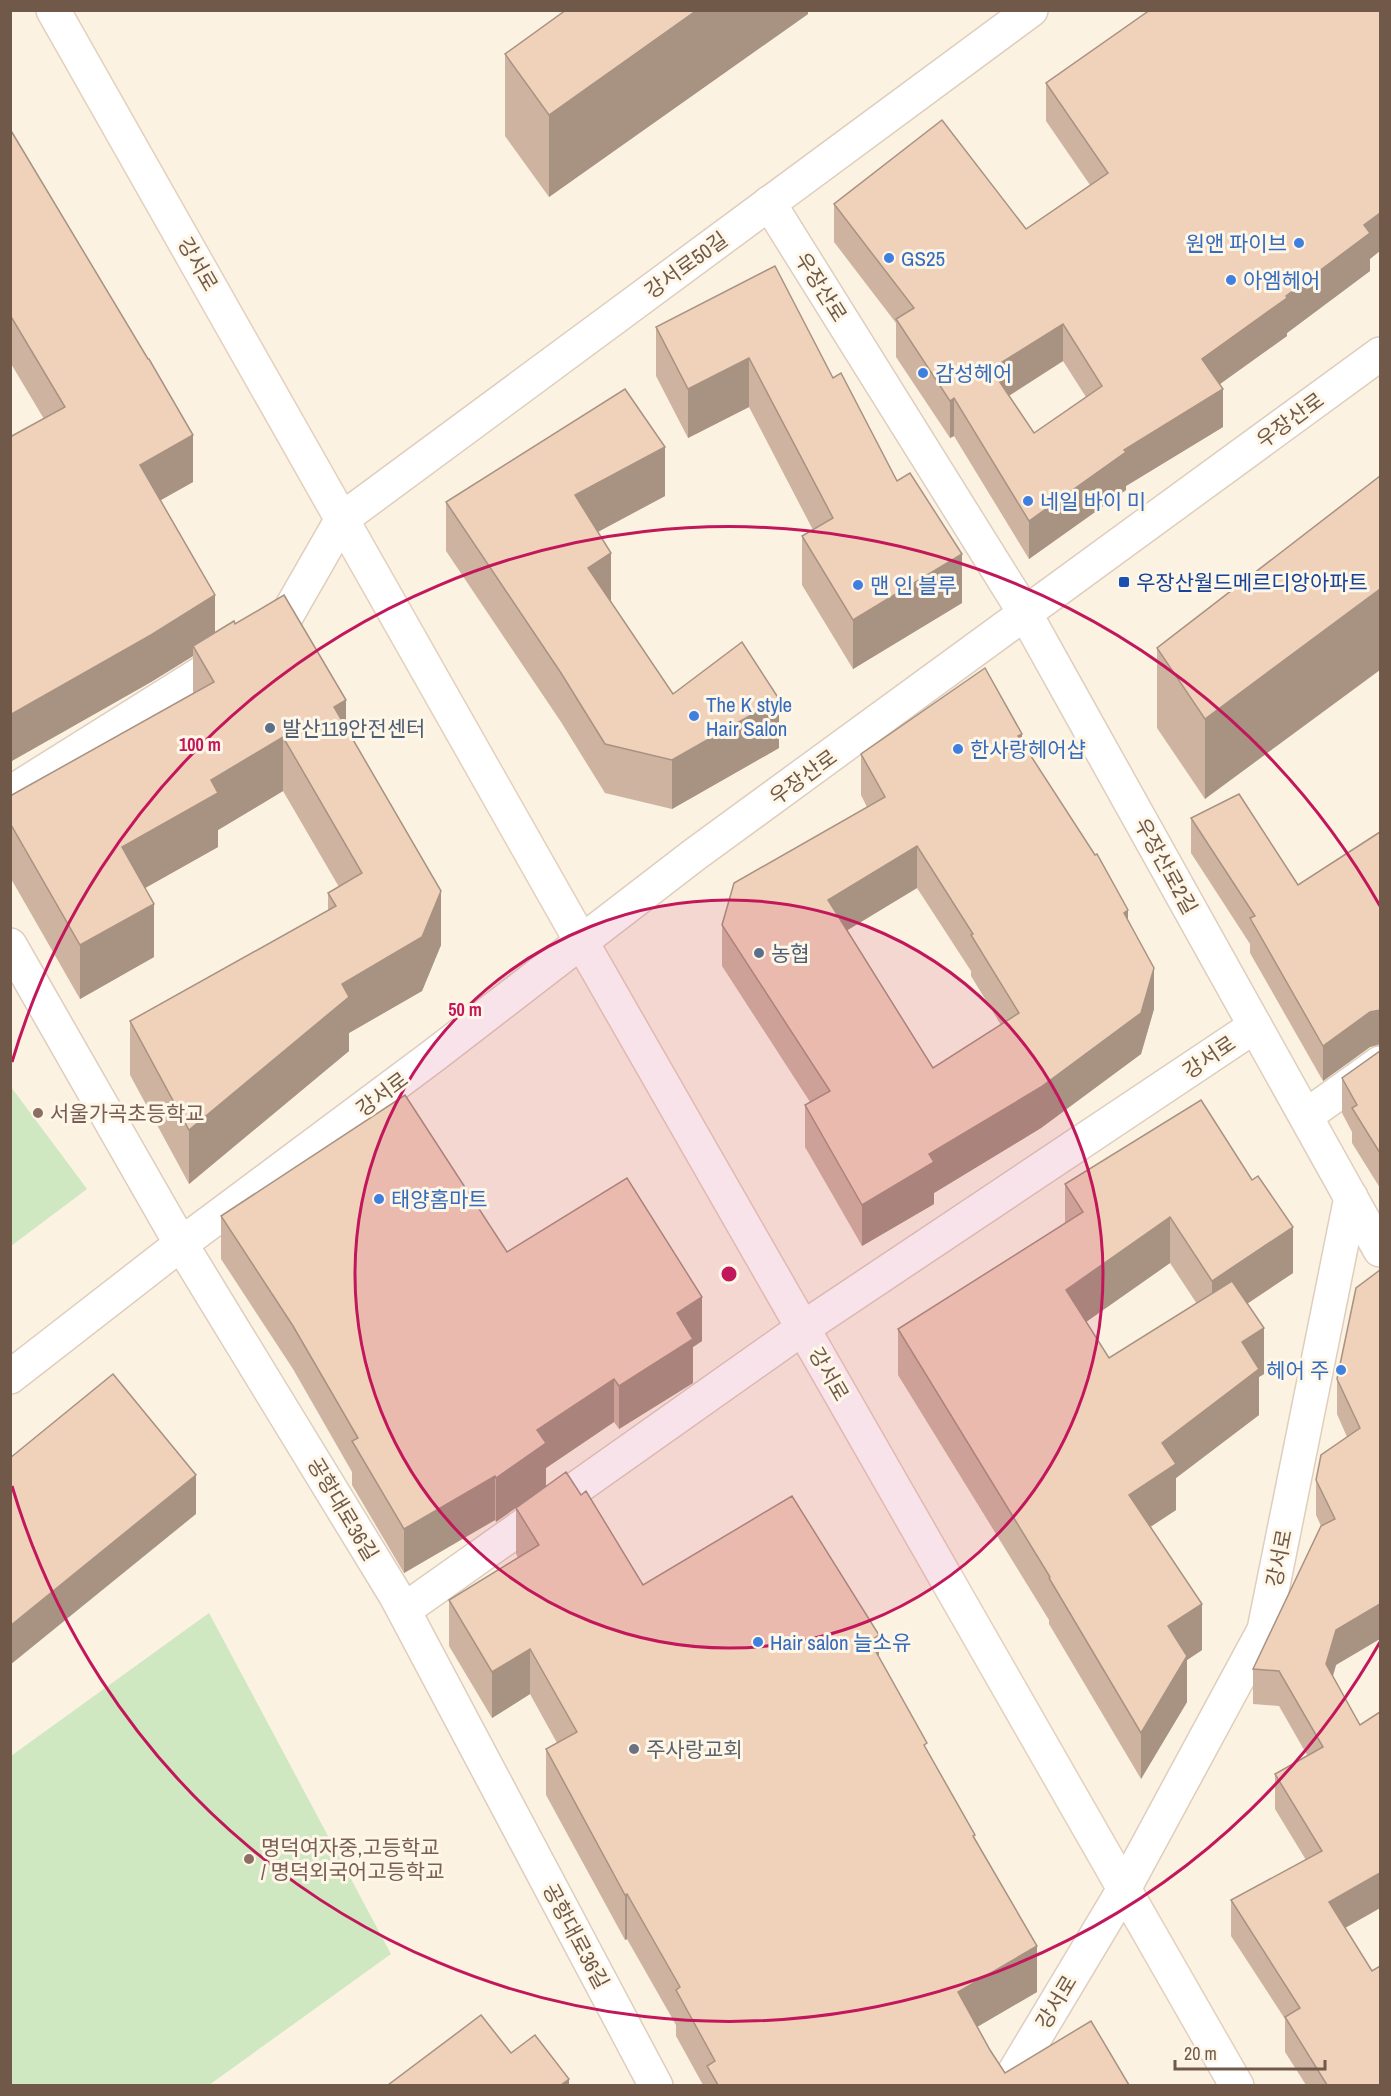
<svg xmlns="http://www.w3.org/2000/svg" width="1391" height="2096" font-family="'Archivo Narrow','Noto Sans KR',sans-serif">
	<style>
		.green { fill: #cfe8c1 }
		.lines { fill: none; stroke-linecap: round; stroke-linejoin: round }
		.minor-casing { stroke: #dfcebd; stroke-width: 36 }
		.tertiary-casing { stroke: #dfcebd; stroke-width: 36 }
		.secondary-casing { stroke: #e4d0bc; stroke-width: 36 }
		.minor { stroke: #fff; stroke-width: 33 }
		.tertiary { stroke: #fff; stroke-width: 33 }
		.secondary { stroke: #fff; stroke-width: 33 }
		.wall { fill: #ceb4a0; fill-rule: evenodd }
		.shaded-wall { fill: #a89282 }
		.building { fill: #f0d1ba; stroke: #a89282; stroke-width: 1.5; fill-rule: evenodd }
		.ring { fill: none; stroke: #c2185b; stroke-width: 3 }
		.shop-dot { fill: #3f7fe0; stroke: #fef6e7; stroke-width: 2 }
		.transit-dot { fill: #1a4fb4; stroke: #fef6e7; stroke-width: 2 }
		.service-dot { fill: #5c6f8a; stroke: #fef6e7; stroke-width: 2 }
		.education-dot { fill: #8d6e63; stroke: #fef6e7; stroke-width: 2 }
		.worship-dot { fill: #6b7280; stroke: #fef6e7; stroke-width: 2 }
		.labels { text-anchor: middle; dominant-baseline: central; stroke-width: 6; stroke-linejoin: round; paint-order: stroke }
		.shop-label { font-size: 21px; fill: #366cbe; stroke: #fef6e7; text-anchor: start }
		.street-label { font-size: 21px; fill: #715949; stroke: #fef6e7 }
		.transit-label { font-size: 21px; fill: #164399; stroke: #fef6e7; text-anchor: start }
		.service-label { font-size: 21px; fill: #4e5e75; stroke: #fef6e7; text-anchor: start }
		.education-label { font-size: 21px; fill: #785e54; stroke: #fef6e7; text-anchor: start }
		.worship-label { font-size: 21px; fill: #5b616d; stroke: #fef6e7; text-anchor: start }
		.centre { fill: #c2185b; stroke: #fef6e7; stroke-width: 3 }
		.ring-label { font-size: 18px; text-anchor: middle; font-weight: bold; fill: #c2185b; stroke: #fef6e7; stroke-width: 6; stroke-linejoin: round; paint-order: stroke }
	</style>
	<rect width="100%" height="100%" fill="#fbf2e1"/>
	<g class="green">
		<polygon points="11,1087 87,1189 11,1246"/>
		<polygon points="209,1613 391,1954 209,2085 11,2085 11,1756"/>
	</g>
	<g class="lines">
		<g class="minor-casing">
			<g id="minor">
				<polyline points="769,203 1026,615 1380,1250"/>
				<polyline points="10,793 283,622 342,519 1031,10"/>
				<polyline points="10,945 181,1244 396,1596 656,2086"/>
				<polyline points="1306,1116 1380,1063"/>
				<polyline points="404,1610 803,1328 1255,1026"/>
				<polyline points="1006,2086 1124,1889 1264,1630 1351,1197"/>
			</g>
		</g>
		<g class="tertiary-casing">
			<polyline id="tertiary" points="10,1377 181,1244 433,1056 694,855 1380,354"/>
		</g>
		<g class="secondary-casing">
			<polyline id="secondary" points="53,10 581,941 1237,2086"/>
		</g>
		<use href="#minor" class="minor"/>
		<use href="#tertiary" class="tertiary"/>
		<use href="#secondary" class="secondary"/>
	</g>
	<g class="wall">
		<polygon points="808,10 808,14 549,197 505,136 505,54"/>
		<path d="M1046 83 1370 259V271L1287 333V336L1219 384 1223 427 1126 486V490L1029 559 954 436 950 438 896 357V323L834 242V204L1026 229 1090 185 1046 121ZM1063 361 1086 397 1034 433 1009 396Z"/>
		<polygon points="10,129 193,482 160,500 215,633 235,624 346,729 441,945 422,991 349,1033 349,1051 189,1184 130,1075 130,1021 328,911 328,893 339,887 283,791 218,830 218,847 145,888 154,957 80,999 10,877 10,796 193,693 193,656 151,682 10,762 10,437 44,419 10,362"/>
		<polygon points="656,327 833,378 962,603 853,669 802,585 802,536 813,530 749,407 688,438 656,376"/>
		<polygon points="1380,476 1205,799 1157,728 1157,648"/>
		<polygon points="665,496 598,532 611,602 673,694 779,748 672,809 605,793 561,722 446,551 446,502"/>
		<path d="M1022 744 1154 1009 1141 1054 1041 1128 934 1193V1204L862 1246 805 1147V1105L810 1102 722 966V925L867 807 861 795V754ZM917 888 971 971V976L1001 1025 933 1068 847 930Z"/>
		<polygon points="1191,818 1298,885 1380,832 1380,1045 1370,1047 1323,1081 1250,953 1250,944 1191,853"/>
		<polygon points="1380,1051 1380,1188 1352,1143 1352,1132 1342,1113 1342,1078"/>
		<path d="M1201 1100 1293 1273 1247 1304 1264 1374 1259 1377V1415L1176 1478V1510L1150 1527 1202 1650 1187 1660V1702L1141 1779 1049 1624V1620L898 1375V1329L1065 1223V1184ZM1170 1263 1197 1304 1109 1358 1086 1322Z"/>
		<polygon points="221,1216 507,1252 702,1341 693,1347 693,1383 619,1429 614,1422 546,1468 496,1522 495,1520 404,1573 352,1485 352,1472 293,1369 221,1259"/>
		<polygon points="1380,1270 1336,1665 1333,1676 1360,1725 1380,1712 1380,1908 1345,1928 1380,2085 1306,2085 1285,2052 1285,2019 1231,1936 1231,1900 1306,1860 1275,1809 1275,1774 1307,1755 1279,1706 1253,1704 1253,1669 1321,1526 1316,1515 1316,1480 1347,1437 1337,1414 1337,1379"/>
		<polygon points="581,1495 643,1585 879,1657 927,1750 975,1838 1037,1992 977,2027 990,2050 1005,2073 1129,2085 703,2085 676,2036 676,2025 627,1939 625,1940 546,1795 546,1749 557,1743 530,1694 492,1718 449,1646 449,1600 518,1558 516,1554 516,1508"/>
	</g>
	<g class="shaded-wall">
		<polygon points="697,10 808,10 808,14 549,197 549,115"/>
		<polygon points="1380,213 1380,251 1370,259 1370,271 1287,333 1287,336 1202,397 1202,359 1286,296 1364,225"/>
		<polygon points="1063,324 1063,361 991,407 991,369"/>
		<polygon points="749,358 749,407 688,438 688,389"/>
		<polygon points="1223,389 1223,427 1126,486 1126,490 1029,559 1029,521 1124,450"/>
		<polygon points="954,398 954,436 950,438 950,401"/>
		<polygon points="193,435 193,482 140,512 140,465"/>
		<polygon points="665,447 665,496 575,544 575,495"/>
		<polygon points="611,553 611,602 588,568"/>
		<polygon points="962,554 962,603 853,669 853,620"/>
		<polygon points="1380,589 1380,670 1205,799 1205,719"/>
		<polygon points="215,595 215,643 193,646 193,656 151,682 10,762 10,715"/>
		<polygon points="779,699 779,748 672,809 672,760"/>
		<polygon points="346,700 346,754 334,707"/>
		<polygon points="1022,734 1022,775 1018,736"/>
		<polygon points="283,737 283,791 218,830 218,847 122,901 122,847 211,780"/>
		<polygon points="917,846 917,888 828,942 828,900"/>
		<polygon points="441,891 441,945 422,991 349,1033 349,1051 189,1184 189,1130 342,984"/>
		<polygon points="154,904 154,957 80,999 80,945"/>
		<polygon points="1128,910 1128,951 1124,913"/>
		<polygon points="1154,968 1154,1009 1141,1054 1041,1128 934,1193 934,1204 862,1246 862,1205 929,1154"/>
		<polygon points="1379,1009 1379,1044 1370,1047 1323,1081 1323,1046 1370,1012"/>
		<polygon points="1170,1217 1170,1263 1066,1336 1066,1290"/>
		<polygon points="1293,1227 1293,1273 1212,1327 1212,1281"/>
		<polygon points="702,1297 702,1341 693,1347 693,1383 619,1429 619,1386 677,1313"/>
		<polygon points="1264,1328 1264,1374 1259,1377 1259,1415 1176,1478 1176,1510 1129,1541 1129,1495 1162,1443 1242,1342"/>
		<polygon points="614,1379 614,1422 546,1468 546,1487 496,1522 496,1478 537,1430"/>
		<polygon points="196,1475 196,1514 10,1665 10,1626"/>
		<polygon points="495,1476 495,1520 404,1573 404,1529"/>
		<polygon points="1202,1604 1202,1650 1187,1660 1187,1702 1141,1779 1141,1733 1168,1626"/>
		<polygon points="1380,1604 1380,1639 1336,1665 1326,1699 1326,1664 1336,1630"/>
		<polygon points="879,1635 879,1681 870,1641"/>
		<polygon points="530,1649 530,1694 492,1718 492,1672"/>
		<polygon points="1380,1873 1380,1908 1329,1937 1329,1902"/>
		<polygon points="627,1894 627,1939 625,1940 625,1895"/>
		<polygon points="1037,1946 1037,1992 958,2038 958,1992"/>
		<polygon points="569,2079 569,2085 561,2085"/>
	</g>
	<g class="building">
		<polygon points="566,10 697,10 549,115 505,54"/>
		<path d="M1150 10H1380V213L1364 225 1370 233 1286 296 1287 298 1202 359 1223 389 1124 450 1126 452 1029 521 954 398 950 401 896 319 914 308 834 204 942 120 1026 229 1108 173 1046 83ZM1063 324 1102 386 1034 433 991 369Z"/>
		<polygon points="10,129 148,359 149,359 193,435 140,465 215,595 151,635 10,715 10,437 65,407 10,315"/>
		<polygon points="775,266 833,378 841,373 897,481 910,473 962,554 853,620 802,536 833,518 749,358 688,389 656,327"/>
		<polygon points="625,389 665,447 575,495 611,553 588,568 673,694 742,642 779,699 672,760 605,744 561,673 446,502"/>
		<polygon points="1380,476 1380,589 1205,719 1157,648"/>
		<polygon points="284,595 346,700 334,707 441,891 422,937 342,984 349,997 189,1130 130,1021 336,906 328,893 362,873 283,737 211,780 218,793 122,847 154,904 80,945 10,823 10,796 214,682 193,646 234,621 235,624"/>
		<path d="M985 668 1022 734 1018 736 1095 855 1097 854 1128 910 1124 913 1154 968 1141 1013 1041 1087 929 1154 934 1162 862 1205 805 1105 830 1091 722 925 734 883 885 797 861 754ZM917 846 973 934 971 935 1019 1013 933 1068 828 900Z"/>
		<polygon points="1239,794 1298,885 1380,832 1380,1010 1370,1012 1323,1046 1250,918 1255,916 1191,818"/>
		<polygon points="1380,1051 1380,1153 1352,1108 1357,1105 1342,1078"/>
		<polygon points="405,1095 507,1252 627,1178 702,1297 677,1313 693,1339 619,1386 614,1379 537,1430 546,1443 496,1478 495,1476 404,1529 352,1441 358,1438 293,1326 221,1216"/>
		<polygon points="1201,1100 1252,1180 1258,1176 1293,1227 1212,1281 1170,1217 1066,1290 1109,1358 1232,1281 1264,1328 1242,1342 1259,1369 1162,1443 1176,1464 1129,1495 1202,1604 1168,1626 1187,1656 1141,1733 1049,1578 1050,1577 898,1329 1083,1212 1065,1184"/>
		<polygon points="1380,1270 1380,1604 1336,1630 1326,1664 1360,1725 1380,1712 1380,1873 1329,1902 1372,1971 1380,1966 1380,2085 1327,2085 1285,2017 1300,2008 1231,1900 1322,1851 1275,1774 1323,1747 1279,1671 1253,1669 1321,1526 1335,1519 1316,1480 1321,1455 1360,1428 1337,1379 1356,1288"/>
		<polygon points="113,1374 196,1475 10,1626 10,1458"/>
		<polygon points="566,1472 581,1495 586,1491 643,1585 792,1496 879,1635 870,1641 927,1743 924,1745 975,1835 973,1836 1037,1946 958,1992 990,2050 1005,2073 1091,2021 1129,2085 718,2085 707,2066 715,2061 676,1990 680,1987 627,1894 625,1895 546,1749 577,1732 530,1649 492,1672 449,1600 539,1545 516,1508"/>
		<polygon points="481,2015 511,2053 535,2035 569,2079 561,2085 388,2085"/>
	</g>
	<circle cx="729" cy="1274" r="374" fill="#c2185b" fill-opacity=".12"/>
	<g class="ring">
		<circle cx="729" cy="1274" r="374"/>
		<path d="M1380 1642A748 748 0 0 1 12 1486M12 1062A748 748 0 0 1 1380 906"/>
	</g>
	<g class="shop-dot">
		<circle cx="1299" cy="243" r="6"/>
		<circle cx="889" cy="258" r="6"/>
		<circle cx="1231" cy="280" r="6"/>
		<circle cx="923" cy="373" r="6"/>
		<circle cx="1028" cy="501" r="6"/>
		<circle cx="858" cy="585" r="6"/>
		<circle cx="694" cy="716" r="6"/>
		<circle cx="958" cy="749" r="6"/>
		<circle cx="379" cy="1199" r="6"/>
		<circle cx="1341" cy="1370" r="6"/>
		<circle cx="758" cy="1642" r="6"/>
	</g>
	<rect class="transit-dot" x="1118" y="576" width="12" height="12" rx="3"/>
	<g class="service-dot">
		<circle cx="270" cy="728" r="6"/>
		<circle cx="759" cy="953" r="6"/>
	</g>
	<g class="education-dot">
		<circle cx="38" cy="1113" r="6"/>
		<circle cx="249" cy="1859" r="6"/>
	</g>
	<circle class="worship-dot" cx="634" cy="1749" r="6"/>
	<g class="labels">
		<g class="shop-label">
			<text x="1287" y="243" text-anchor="end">원앤 파이브</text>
			<text x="901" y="258">GS25</text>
			<text x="1243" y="280">아엠헤어</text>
			<text x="935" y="373">감성헤어</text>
			<text x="1040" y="501">네일 바이 미</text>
			<text x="870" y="585">맨 인 블루</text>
			<text x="706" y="704">The K style<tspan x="706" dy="24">Hair Salon</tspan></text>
			<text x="970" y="749">한사랑헤어샵</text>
			<text x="391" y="1199">태양홈마트</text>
			<text x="1329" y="1370" text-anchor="end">헤어 주</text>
			<text x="770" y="1642">Hair salon 늘소유</text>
		</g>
		<g class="street-label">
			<text transform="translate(198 264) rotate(60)">강서로</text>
			<text transform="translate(686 265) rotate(-36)">강서로50길</text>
			<text transform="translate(821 287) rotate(58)">우장산로</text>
			<text transform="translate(1290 420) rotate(-36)">우장산로</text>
			<text transform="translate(803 777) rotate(-36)">우장산로</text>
			<text transform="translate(1166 866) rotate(61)">우장산로2길</text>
			<text transform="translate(1209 1057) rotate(-34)">강서로</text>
			<text transform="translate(382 1094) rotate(-37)">강서로</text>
			<text transform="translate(829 1374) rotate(60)">강서로</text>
			<text transform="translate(343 1509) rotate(59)">공항대로36길</text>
			<text transform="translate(1279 1558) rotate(-79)">강서로</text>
			<text transform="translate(576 1936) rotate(62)">공항대로36길</text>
			<text transform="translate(1056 2002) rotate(-59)">강서로</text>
		</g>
		<g class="transit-label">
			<text x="1136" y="582">우장산월드메르디앙아파트</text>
		</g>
		<g class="service-label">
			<text x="282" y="728">발산119안전센터</text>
			<text x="771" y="953">농협</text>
		</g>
		<g class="education-label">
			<text x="50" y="1113">서울가곡초등학교</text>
			<text x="261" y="1847">명덕여자중,고등학교<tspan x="261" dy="24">/ 명덕외국어고등학교</tspan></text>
		</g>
		<g class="worship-label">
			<text x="646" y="1749">주사랑교회</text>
		</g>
	</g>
	<circle cx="729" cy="1274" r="9" class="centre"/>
	<g class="ring-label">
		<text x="200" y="751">100 m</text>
		<text x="465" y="1016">50 m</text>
	</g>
	<rect width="1391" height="2096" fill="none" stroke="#715949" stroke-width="24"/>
	<path d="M1175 2060v9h150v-9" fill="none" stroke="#715949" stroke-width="3"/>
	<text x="1184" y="2060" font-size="18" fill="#715949" stroke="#fef6e7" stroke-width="4.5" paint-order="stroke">20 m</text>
</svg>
